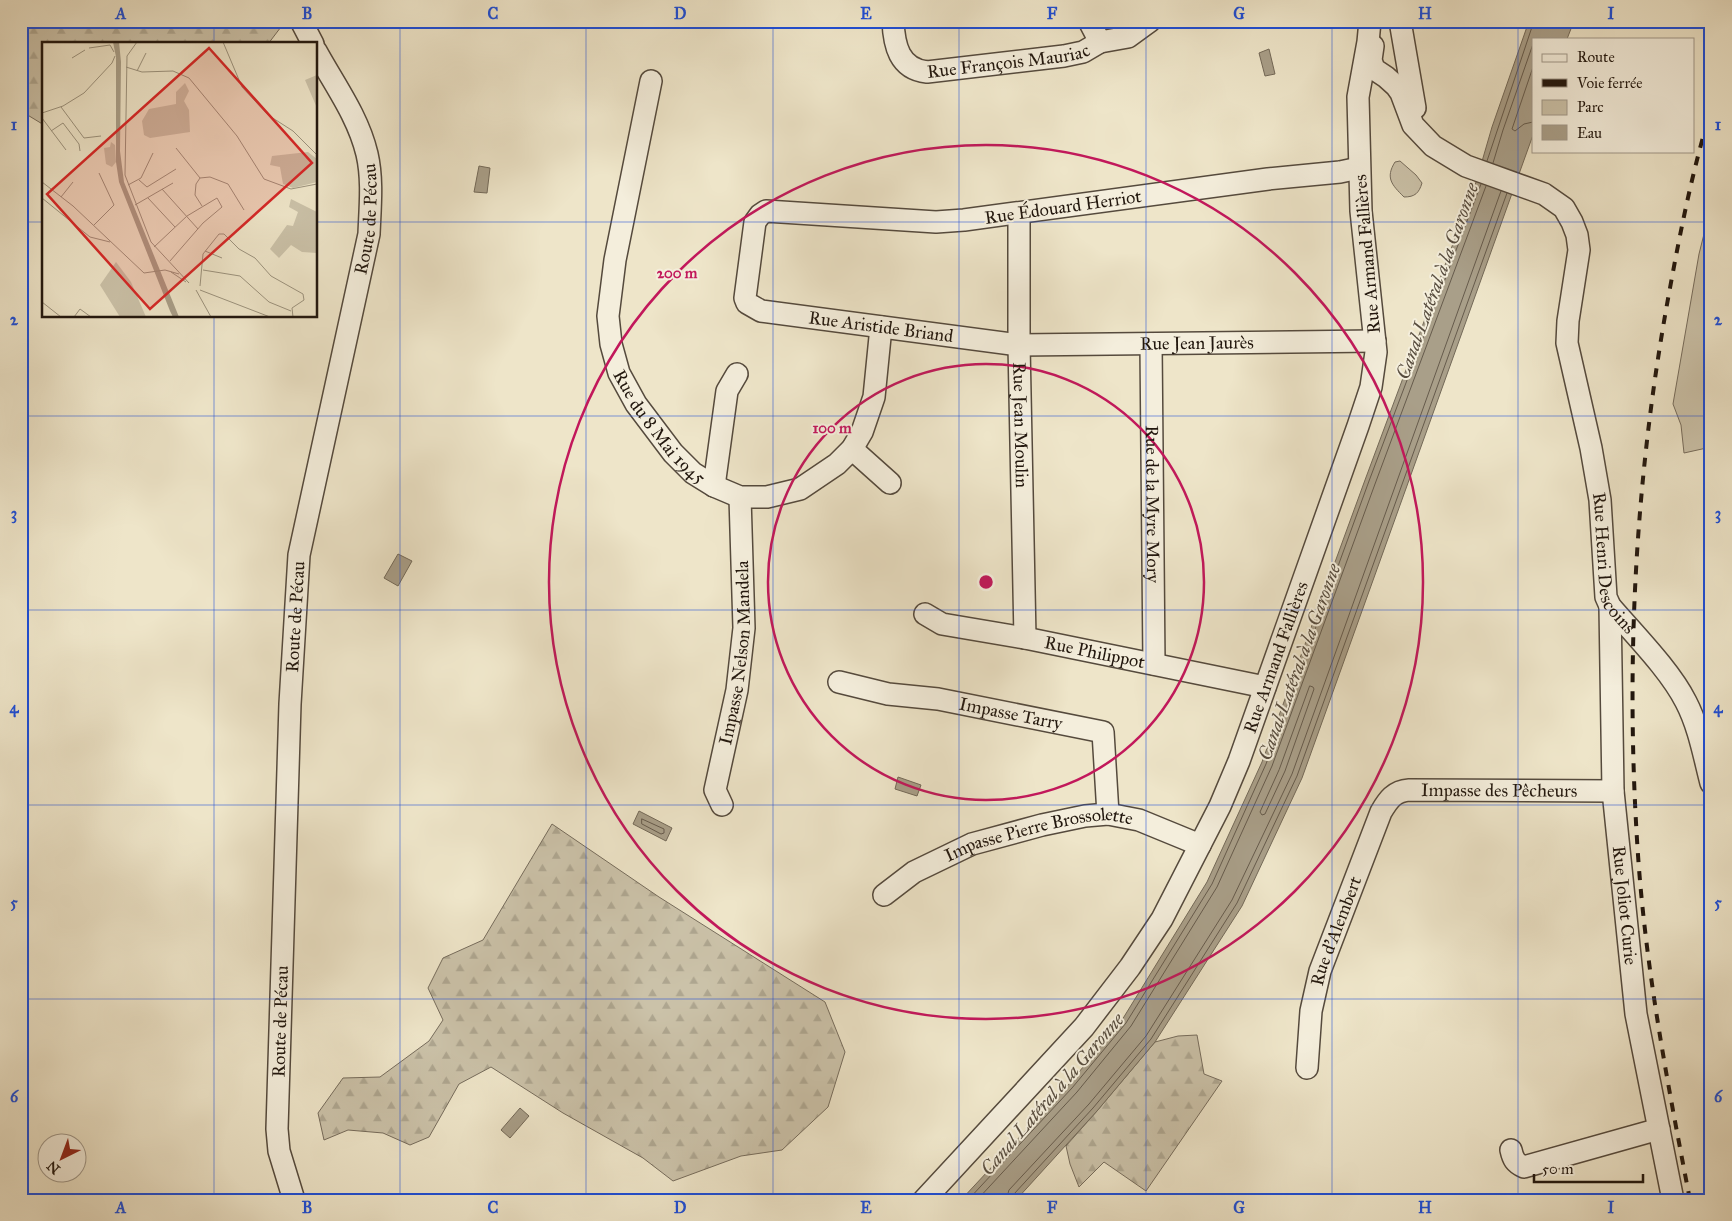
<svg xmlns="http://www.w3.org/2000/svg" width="1732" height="1221" font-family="'IM FELL Great Primer',serif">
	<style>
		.forest { fill: url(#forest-firs); stroke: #766c5c }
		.park { fill: #cbc2a9; stroke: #766c5c }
		.water { fill: #a99f89; stroke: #736958 }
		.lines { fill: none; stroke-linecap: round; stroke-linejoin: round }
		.shore { stroke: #665b4c; stroke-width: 1 }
		.minor-casing { stroke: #554a3d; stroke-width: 24 }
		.minor { stroke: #f4eedc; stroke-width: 21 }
		.rail { stroke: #22170e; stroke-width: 4; stroke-dasharray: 9 9; stroke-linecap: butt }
		.grid { fill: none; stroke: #1d4ed8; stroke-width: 1; stroke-opacity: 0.55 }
		.ring { fill: none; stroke: #c2185b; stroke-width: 2.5 }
		.labels { text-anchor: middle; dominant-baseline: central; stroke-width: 4; stroke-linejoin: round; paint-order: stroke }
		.street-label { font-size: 18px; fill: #22170e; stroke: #f4eedc }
		.water-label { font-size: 19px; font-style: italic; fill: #584d3f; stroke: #f4eedc }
		.inset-road { fill: none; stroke: #9c937e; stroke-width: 1 }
		.view { fill: #d62828; fill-opacity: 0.15; stroke: #d62828; stroke-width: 2.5 }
		.inset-edge { fill: none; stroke: #22170e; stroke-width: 2.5 }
		.centre { fill: #c2185b; stroke: #f4eedc; stroke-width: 2.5 }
		.ring-label { font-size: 15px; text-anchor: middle; font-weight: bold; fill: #c2185b; stroke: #f4eedc; stroke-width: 4; stroke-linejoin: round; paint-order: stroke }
		.neatline { fill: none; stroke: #1d4ed8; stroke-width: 2 }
		.grid-label { font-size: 16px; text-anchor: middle; font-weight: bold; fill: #1d4ed8 }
	</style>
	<defs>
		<pattern id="forest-firs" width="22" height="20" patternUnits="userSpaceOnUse" patternTransform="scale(1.25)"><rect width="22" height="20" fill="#cbc2a9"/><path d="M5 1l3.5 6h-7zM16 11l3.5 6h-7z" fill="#aea690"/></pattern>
	</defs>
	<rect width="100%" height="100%" fill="#eee5c9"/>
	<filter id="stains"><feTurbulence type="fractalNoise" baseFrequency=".004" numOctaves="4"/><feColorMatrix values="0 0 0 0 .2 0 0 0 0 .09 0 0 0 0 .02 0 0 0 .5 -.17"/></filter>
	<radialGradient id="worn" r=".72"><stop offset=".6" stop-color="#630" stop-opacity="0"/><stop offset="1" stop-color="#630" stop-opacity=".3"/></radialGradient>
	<g class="forest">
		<polygon points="21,21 283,21 284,23 268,44 44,44 44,125 21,111"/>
		<polygon points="552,824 659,897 825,1002 845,1052 828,1107 782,1150 741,1156 673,1181 643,1158 563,1113 491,1067 459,1084 429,1137 410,1145 383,1133 348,1130 324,1140 318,1113 343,1078 380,1077 429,1041 443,1020 428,988 443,958 483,940"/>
		<polygon points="1197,1035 1204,1074 1222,1081 1146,1191 1104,1162 1079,1187 1070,1164 1066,1146 1097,1111 1155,1042 1178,1036"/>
	</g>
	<g class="park">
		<path d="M1400 161 1416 175 1422 183C1419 193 1415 197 1404 197 1392 185 1385 178 1395 162Z"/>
		<polygon points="1711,206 1711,447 1684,453 1681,425 1673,404 1699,254"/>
	</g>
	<g class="water">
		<polygon points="1529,21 1574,21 1567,39 1533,39 1533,135 1302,778 1242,906 1155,1042 1097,1111 1016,1200 961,1200 1069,1084 1122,1020 1207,882 1262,762 1365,480 1476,182 1492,127"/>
		<polygon points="1269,49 1275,74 1265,76 1259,53"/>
		<polygon points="479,166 490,168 487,193 474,192"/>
		<polygon points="398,554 412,561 398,586 384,578"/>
		<polygon points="898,777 921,785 917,796 895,789"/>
		<polygon points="639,811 672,828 666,841 633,824"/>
		<polygon points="520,1108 529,1116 510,1138 501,1130"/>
	</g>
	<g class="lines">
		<g class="shore">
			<polyline points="1533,67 1512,129 1515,131 1524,124 1533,122"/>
			<polyline points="1487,161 1534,21"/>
			<polyline points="1493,163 1503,130 1533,44"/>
			<polygon points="1310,686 1313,687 1314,689 1285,771 1265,814 1262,815 1260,812 1279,770"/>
			<polygon points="642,819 664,829 664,833 661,834 642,824"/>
			<polyline points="968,1200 1072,1088 1126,1023 1212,884 1266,764 1369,481 1481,184"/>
			<polyline points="977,1200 1077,1092 1131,1026 1217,887 1272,766 1375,484 1486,186"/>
			<polyline points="1006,1200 1009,1190 1089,1104 1146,1036 1232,900 1292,774 1501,191"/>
			<polyline points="1013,1200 1014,1194 1093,1108 1151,1039 1237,903 1297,776 1507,193"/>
		</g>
		<g class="minor-casing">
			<g id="minor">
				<polyline points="301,21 313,44"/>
				<path id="s1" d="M893 21C894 45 899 69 927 72L1064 56 1083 52 1100 42 1128 37 1150 21"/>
				<polyline points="1089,21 1100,42"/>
				<polyline points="1400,21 1415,108"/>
				<path id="s2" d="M1373 46 1371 60 1374 69 1386 77 1396 86 1401 93 1413 125 1433 146 1466 166 1544 194 1564 208 1572 222 1577 235 1579 250 1568 321 1567 343 1591 448 1600 500 1606 597 1610 606C1634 634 1670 670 1686 702 1699 727 1704 756 1711 783"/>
				<path id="s3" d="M651 81 615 260 608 316 611 344 619 373 636 404 673 453 693 473 714 486 740 497H767L800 489 837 464 852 449 862 432 874 397 881 327"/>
				<path id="s4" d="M1359 168 1340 172 1268 179 964 220 936 222 766 211 760 215 755 222 745 298 747 303 761 311 1019 345 1375 341"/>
				<path id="s5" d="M1019 213V345L1025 638"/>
				<path id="s6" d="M1151 344 1154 664"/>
				<polyline points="852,449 890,483"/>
				<polyline points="714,486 727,391 737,374"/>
				<path id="s7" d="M1610 606 1613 791 1636 1014 1673 1200"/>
				<path id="s8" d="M925 614 942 624 1025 638 1265 687"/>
				<path id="s9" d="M839 682 888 694 938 699 1103 732 1108 814"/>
				<path id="s10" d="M722 805 715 790 737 690 744 628 740 497"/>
				<path id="s11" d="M884 895 914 872 972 844 1042 825 1085 816 1108 814 1139 820 1200 845"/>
				<path id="s12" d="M1307 1068 1311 1011 1320 971 1381 812C1388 800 1394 791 1409 790L1613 791"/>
				<path d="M1511 1150C1513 1159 1515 1163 1524 1167L1659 1129"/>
				<path id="s13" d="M294 1200 279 1151 277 1129 290 704 299 555 369 234C370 208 373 180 367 154 358 116 334 84 316 51"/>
				<path id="s14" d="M924 1200 1084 1027 1130 967 1162 919 1220 806 1239 761 1358 426 1371 387 1376 352 1361 211 1358 97 1368 42 1370 21"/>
			</g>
		</g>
		<use href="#minor" class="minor"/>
		<path class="rail" d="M1690 1200C1668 1086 1646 971 1638 855 1625 665 1635 475 1670 288 1681 228 1693 168 1711 110"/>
	</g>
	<path class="grid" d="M214 21V44M400 21V1200M586 21V1200M773 21V1200M959 21V1200M1146 21V1200M1332 21V1200M1518 21V1200M21 222H44M316 222H1711M214 316V1200M21 416H1711M21 610H1711M21 805H1711M21 999H1711"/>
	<g class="ring">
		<circle cx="986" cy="582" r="218"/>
		<circle cx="986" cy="582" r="437"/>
	</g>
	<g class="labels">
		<g class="street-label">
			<text stroke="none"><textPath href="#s1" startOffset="150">Rue François Mauriac</textPath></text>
			<text transform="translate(1063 207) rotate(-8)">Rue Édouard Herriot</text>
			<text stroke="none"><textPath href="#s13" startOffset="991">Route de Pécau</textPath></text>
			<text transform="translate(1367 254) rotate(-95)">Rue Armand Fallières</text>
			<text stroke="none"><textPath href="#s4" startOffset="832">Rue Aristide Briand</textPath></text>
			<text stroke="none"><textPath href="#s4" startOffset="1149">Rue Jean Jaurès</textPath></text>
			<text stroke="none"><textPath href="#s3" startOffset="365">Rue du 8 Mai 1945</textPath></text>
			<text stroke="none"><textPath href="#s5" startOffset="212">Rue Jean Moulin</textPath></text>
			<text stroke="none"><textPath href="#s6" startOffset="160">Rue de la Myre Mory</textPath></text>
			<text stroke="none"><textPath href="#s2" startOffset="635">Rue Henri Descoins</textPath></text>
			<text stroke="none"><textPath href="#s13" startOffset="586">Route de Pécau</textPath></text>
			<text stroke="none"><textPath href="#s10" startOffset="156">Impasse Nelson Mandela</textPath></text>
			<text stroke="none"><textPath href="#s8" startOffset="175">Rue Philippot</textPath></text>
			<text stroke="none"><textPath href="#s14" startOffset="655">Rue Armand Fallières</textPath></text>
			<text stroke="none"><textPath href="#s9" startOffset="175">Impasse Tarry</textPath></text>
			<text stroke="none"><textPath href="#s12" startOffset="396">Impasse des Pêcheurs</textPath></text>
			<text stroke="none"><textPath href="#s11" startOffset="170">Impasse Pierre Brossolette</textPath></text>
			<text stroke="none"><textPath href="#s7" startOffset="300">Rue Joliot Curie</textPath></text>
			<text stroke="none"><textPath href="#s12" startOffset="141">Rue d'Alembert</textPath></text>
			<text stroke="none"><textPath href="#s13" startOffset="181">Route de Pécau</textPath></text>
		</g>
		<g class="water-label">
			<text transform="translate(1437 281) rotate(-70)">Canal Latéral à la Garonne</text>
			<text transform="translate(1299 662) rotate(-70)">Canal Latéral à la Garonne</text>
			<text transform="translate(1052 1094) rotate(-49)">Canal Latéral à la Garonne</text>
		</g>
	</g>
	<g transform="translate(42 42)">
		<rect width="275" height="275" fill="#eee5c9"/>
		<path d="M275 33V66L263 38ZM143 41 147 49 142 59 147 68 148 90 108 96 102 93 100 79 107 67 134 62V50ZM69 100 73 103 74 120 70 125 64 122 62 106 68 105ZM266 110 275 117V140L251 146 241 142 238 125 228 123 230 114ZM249 157 275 170V211L260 210 249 203 237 216 228 207 245 183 251 184 256 170 247 165Z" fill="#cbc2a9"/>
		<path d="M74 220 89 240 104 275H78L58 243Z" fill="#cbc2a9"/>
		<path d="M71 0H77L79 20 78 109 82 140 137 275H131L128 269 77 140 74 120V15Z" fill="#a99f89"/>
		<path class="inset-road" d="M95 0 85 14 83 133 109 200 147 241M181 0 200 45 226 73 251 89 275 113M47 6 68 3 72 10M30 16 43 8M84 25 100 30 131 29 147 36 195 94 222 137 249 147 275 142M95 29 104 11M19 65 42 96 59 94M0 71 21 64 42 51 70 21 73 14M0 76 24 108M9 89 21 81 37 102 38 109M134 106 158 136M97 138 105 145 134 127M0 140 31 164 102 231 123 228 137 232M86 143 99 136 111 111M120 147 156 187M19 155 31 140M0 156 48 195 68 200M106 156 133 185M93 163 131 141M160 164 153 153 154 142 158 136 168 135 186 142 202 168M52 183 72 163 57 131M112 205 145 174 175 156 180 165 161 181 128 219M163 209 180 216M161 228 198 234 227 260 249 269M129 230 144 240M158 244 161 212 177 192H182L197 207 213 216 229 234 261 252 262 258 250 266 251 275M154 248 169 275M158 248 228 275M0 260 19 275M32 275 38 267 49 275"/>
		<path class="view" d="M167 6 270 121 108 267 5 152Z"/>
		<rect width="275" height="275" class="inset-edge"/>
	</g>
	<circle cx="986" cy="582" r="8" class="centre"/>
	<g class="ring-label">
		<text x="677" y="278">200 m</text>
		<text x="832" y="433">100 m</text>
	</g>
	<rect width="1732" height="1221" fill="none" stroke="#eee5c9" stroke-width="55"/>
	<rect x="1532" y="38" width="162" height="115" fill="#f4eedc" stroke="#a0988a"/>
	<rect x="1542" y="54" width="25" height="8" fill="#f4eedc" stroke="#a0988a"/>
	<text x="1577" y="62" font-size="15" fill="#22170e">Route</text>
	<rect x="1542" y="79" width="25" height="8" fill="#22170e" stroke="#a0988a"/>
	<text x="1577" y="88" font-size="15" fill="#22170e">Voie ferrée</text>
	<rect x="1542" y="100" width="25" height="15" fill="#cbc2a9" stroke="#a0988a"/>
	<text x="1577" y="112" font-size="15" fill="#22170e">Parc</text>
	<rect x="1542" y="125" width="25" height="15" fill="#a99f89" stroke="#a0988a"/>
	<text x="1577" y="138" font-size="15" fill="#22170e">Eau</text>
	<g transform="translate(62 1158) rotate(222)"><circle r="24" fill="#f4eedc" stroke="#a0988a"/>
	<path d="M0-4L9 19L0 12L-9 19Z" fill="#8f2418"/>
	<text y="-8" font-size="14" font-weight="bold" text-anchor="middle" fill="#22170e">N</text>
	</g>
	<path d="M1534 1174v8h109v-8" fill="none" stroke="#22170e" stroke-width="2.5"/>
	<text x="1542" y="1174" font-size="15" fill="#22170e" stroke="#f4eedc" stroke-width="4" paint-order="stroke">50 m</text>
	<rect x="28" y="28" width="1676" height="1166" class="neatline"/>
	<g class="grid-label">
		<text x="121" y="19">A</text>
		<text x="307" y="19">B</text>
		<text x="493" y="19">C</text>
		<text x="680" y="19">D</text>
		<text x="866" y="19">E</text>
		<text x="1052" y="19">F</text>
		<text x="1239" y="19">G</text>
		<text x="1425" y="19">H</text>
		<text x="1611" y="19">I</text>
		<text x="14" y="130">1</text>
		<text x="1718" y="130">1</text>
		<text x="14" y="325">2</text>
		<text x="1718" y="325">2</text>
		<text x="14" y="519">3</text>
		<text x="1718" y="519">3</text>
		<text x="14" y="713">4</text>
		<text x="1718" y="713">4</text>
		<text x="14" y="908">5</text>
		<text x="1718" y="908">5</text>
		<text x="14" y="1102">6</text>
		<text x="1718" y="1102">6</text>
		<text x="121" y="1213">A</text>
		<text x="307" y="1213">B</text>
		<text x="493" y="1213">C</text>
		<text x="680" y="1213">D</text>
		<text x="866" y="1213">E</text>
		<text x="1052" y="1213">F</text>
		<text x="1239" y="1213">G</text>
		<text x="1425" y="1213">H</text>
		<text x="1611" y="1213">I</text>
	</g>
	<rect width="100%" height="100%" filter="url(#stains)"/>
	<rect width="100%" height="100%" fill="url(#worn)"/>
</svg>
